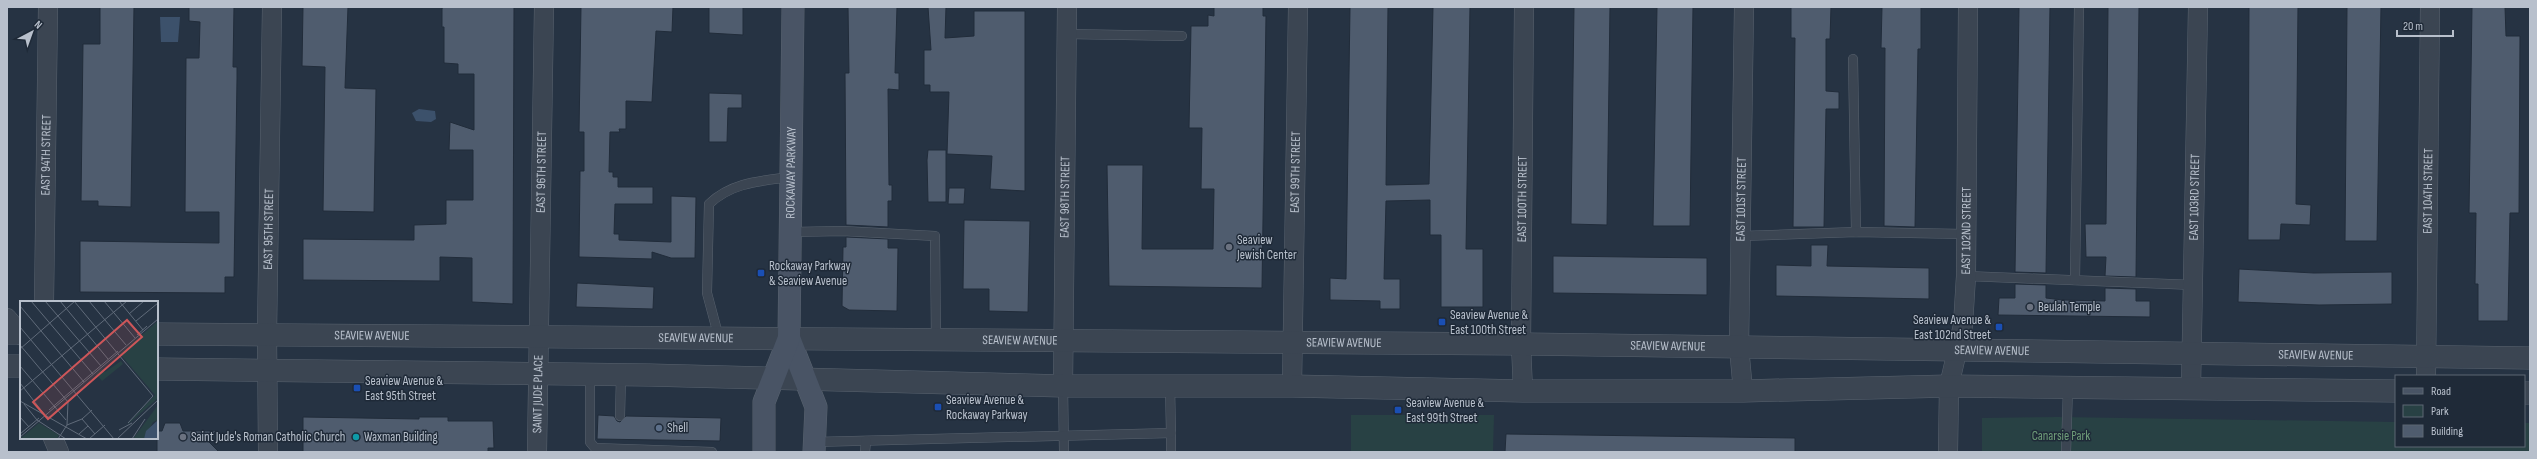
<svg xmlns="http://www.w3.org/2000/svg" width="2537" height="459" font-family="'Sofia Sans Condensed',sans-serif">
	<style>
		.green { fill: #284144 }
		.water { fill: #3c516b }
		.building { fill: #4f5c6e; stroke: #212c3a }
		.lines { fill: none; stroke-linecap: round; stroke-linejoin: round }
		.service-casing { stroke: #59636f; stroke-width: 10 }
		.minor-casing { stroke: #59636f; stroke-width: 20 }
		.tertiary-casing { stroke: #59636f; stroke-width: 23 }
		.secondary-casing { stroke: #59636f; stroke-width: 23 }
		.service { stroke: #3b4552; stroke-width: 9 }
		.minor { stroke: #3b4552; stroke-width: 19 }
		.tertiary { stroke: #3b4552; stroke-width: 22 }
		.secondary { stroke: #495465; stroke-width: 22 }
		.worship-dot { fill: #6b7280; stroke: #1f2a38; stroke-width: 1.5 }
		.transit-dot { fill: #1a4fb4; stroke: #1f2a38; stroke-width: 1.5 }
		.service-dot { fill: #5c6f8a; stroke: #1f2a38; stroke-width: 1.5 }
		.culture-dot { fill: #0f9aa8; stroke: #1f2a38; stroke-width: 1.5 }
		.labels { text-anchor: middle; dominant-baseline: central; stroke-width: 3; stroke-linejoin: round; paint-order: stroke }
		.street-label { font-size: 13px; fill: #b8c0cc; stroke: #1f2a38 }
		.poi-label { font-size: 13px; fill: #b8c0cc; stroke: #1f2a38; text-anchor: start }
		.park-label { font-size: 13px; fill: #6f9d79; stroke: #1f2a38 }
		.inset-road { fill: none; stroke: #606b7a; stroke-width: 1 }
		.view { fill: #cd5659; fill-opacity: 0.15; stroke: #cd5659; stroke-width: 2 }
		.inset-edge { fill: none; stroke: #b8c0cc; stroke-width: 2 }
	</style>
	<rect width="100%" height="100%" fill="#263343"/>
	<g class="green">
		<polygon points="1351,415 1494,415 1493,452 1351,452"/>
		<polygon points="2058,417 2396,422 2396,446 2524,446 2524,423 2530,423 2530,452 1982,452 1982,418"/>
	</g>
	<g class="water">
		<polygon points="160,17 180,17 178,42 161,42"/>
		<polygon points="419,109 435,111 436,119 431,122 416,121 412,113"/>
	</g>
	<g class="building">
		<polygon points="100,7 134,7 131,207 98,206 98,201 81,201 83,44 100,44"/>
		<polygon points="189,7 234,7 233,67 237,67 237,79 234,277 225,277 225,293 80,292 80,241 219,243 219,212 185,212 186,58 199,58 200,22 189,21"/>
		<polygon points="303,7 348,7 345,88 376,89 374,212 323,211 325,67 302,66"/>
		<polygon points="445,7 514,7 513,304 472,302 472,258 440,257 440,281 303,280 303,239 414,240 414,225 446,224 446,200 473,200 473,150 449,150 450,122 474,130 474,74 458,74 458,64 444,63 444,27 442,27 442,8"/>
		<polygon points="581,7 673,7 672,32 656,31 652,102 626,101 626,129 619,129 620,132 610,132 609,172 613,172 613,177 618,177 618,187 653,187 653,204 615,204 614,234 619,234 619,240 671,242 671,196 696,197 695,258 671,258 652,252 652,259 579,257 580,171 584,171 584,132 579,132"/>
		<polygon points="709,7 743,7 743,35 709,33"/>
		<polygon points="848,7 897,7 895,73 899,73 899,90 888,89 889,185 892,185 892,201 888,201 888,227 846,225 845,73 849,73"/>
		<polygon points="928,7 946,7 945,38 974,36 974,11 1025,11 1025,191 990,189 992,156 947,154 949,92 930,92 930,85 924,85 924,50 931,50"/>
		<polygon points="1214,7 1263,7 1263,16 1266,16 1262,288 1109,286 1107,165 1143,165 1142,249 1213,249 1214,189 1201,189 1202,128 1189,128 1191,26 1208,26 1208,15 1214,16"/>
		<polygon points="1350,7 1388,7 1386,185 1429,184 1433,7 1470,7 1466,249 1483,249 1483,307 1441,307 1441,235 1430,235 1430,200 1386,201 1384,279 1400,279 1400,309 1380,309 1380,301 1330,300 1330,278 1346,279"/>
		<polygon points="1574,7 1610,7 1607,225 1571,224"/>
		<polygon points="1657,7 1693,7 1690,226 1653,226"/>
		<polygon points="1791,7 1831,7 1830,39 1826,39 1826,91 1839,92 1839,109 1826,109 1824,227 1793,227 1795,38 1791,38"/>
		<polygon points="1882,7 1921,7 1921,49 1918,49 1915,227 1884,226 1885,48 1881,48"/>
		<polygon points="2019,7 2050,7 2046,273 2015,272"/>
		<polygon points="2108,7 2139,7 2136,277 2105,276 2106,257 2086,257 2085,224 2106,224"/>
		<polygon points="2249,7 2298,7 2296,204 2311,205 2310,225 2281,224 2280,240 2248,240"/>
		<polygon points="2347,7 2381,7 2377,241 2345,241"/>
		<polygon points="2472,7 2505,7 2506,36 2520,36 2519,213 2510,213 2508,321 2478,321 2478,284 2475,284 2476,213 2469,213"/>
		<polygon points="709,93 742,94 742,108 728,108 727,142 709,142"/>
		<polygon points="928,150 946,150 946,202 928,202 927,160"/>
		<polygon points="949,188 965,188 964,204 948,204"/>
		<polygon points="964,220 1030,221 1028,312 989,311 989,289 963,289"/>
		<polygon points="846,237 888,239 888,248 898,248 897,311 849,310 842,306 843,247 846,247"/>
		<polygon points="1811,245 1828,245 1827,266 1929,268 1929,299 1776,296 1776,265 1811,266"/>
		<polygon points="1553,256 1707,258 1707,295 1553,293"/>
		<polygon points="2239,269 2314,273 2392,272 2392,304 2319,305 2238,302"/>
		<polygon points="577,283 654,287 653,309 576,307"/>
		<polygon points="2015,284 2046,285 2046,298 2063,300 2105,301 2105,288 2136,289 2136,301 2150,301 2150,317 1998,315 1999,298 2015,298"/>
		<polygon points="598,415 614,416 617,421 620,422 626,416 721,418 720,441 597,439"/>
		<polygon points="303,417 419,419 419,417 448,417 448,421 493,421 494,448 488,448 488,452 303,452"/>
		<polygon points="165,423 180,423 183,431 216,431 207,440 219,452 157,452 157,431 162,431"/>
		<polygon points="1506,434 1795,438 1795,452 1505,452"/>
	</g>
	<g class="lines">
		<g class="service-casing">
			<g id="service">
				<polyline points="1067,34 1182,36"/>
				<polyline points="1853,59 1856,232"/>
				<polyline points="791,232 843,231 935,236 936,340"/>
				<polyline points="1741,236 1856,232 1965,234"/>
				<polyline points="1966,276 2194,285"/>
				<polyline points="2075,280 2079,7"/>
				<path d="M719 338 707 293 709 204C732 182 761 181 791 177"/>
				<polyline points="590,375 590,442 595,448 712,452"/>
				<polyline points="1063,386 1064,452"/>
				<polyline points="620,416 621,376"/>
				<polyline points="1171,433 1171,452"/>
				<polyline points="814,442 1171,433 1170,386"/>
				<polyline points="865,452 866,441"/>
				<polyline points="2066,452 2068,387"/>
			</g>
		</g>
		<g class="minor-casing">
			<g id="minor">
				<path id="s1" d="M44 302 48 7"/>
				<polyline points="7,318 21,335"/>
				<path id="s2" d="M2426 376 2430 7"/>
				<path id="s3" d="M1063 386 1067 7"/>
				<path id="s4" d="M1292 386 1298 7"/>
				<path id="s5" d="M2191 388 2198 7"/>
				<path id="s6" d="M1523 391 1521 344 1524 7"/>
				<path id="s7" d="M1743 391 1739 347 1744 7"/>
				<polyline points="53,438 59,452"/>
				<path id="s8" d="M268 452 267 334 272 7"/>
				<path id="s9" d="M537 452 544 7"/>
				<path id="s10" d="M1948 452 1949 386 1963 325 1966 276 1968 7"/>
			</g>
		</g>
		<g class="tertiary-casing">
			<g id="tertiary">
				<polyline points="7,333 21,333"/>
				<path id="s11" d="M157 334 1521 344 2530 358"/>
				<polyline points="7,366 21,366"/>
				<polyline points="157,369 649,375 1063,386 1292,386 1523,391 1743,391 1949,386 2396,391"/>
				<polyline points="2524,393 2530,393"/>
			</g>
		</g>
		<g class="secondary-casing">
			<g id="secondary">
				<polyline points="789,338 816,407 814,452"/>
				<path id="s12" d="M764 452V402L789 338 793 7"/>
			</g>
		</g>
		<use href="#service" class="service"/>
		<use href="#minor" class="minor"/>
		<use href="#tertiary" class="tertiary"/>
		<use href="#secondary" class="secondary"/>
	</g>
	<g class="worship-dot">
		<circle cx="1229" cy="247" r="4"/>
		<circle cx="2030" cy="307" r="4"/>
		<circle cx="183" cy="437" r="4"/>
	</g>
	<g class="transit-dot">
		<rect x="757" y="269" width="8" height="8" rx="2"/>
		<rect x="1438" y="318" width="8" height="8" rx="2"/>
		<rect x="1995" y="323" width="8" height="8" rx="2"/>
		<rect x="353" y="384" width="8" height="8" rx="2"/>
		<rect x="934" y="403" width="8" height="8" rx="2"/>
		<rect x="1394" y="406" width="8" height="8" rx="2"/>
	</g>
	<circle class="service-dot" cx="659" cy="428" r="4"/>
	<circle class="culture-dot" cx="356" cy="437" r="4"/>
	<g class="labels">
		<g class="street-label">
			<text stroke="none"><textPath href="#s1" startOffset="147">EAST 94TH STREET</textPath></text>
			<text stroke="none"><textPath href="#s9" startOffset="280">EAST 96TH STREET</textPath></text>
			<text stroke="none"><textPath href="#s4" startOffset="214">EAST 99TH STREET</textPath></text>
			<text stroke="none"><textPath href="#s12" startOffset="284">ROCKAWAY PARKWAY</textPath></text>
			<text stroke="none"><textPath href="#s2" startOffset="185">EAST 104TH STREET</textPath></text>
			<text stroke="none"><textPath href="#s3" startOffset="189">EAST 98TH STREET</textPath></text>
			<text stroke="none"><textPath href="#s5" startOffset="191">EAST 103RD STREET</textPath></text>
			<text stroke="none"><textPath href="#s6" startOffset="192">EAST 100TH STREET</textPath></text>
			<text stroke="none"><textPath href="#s7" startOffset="192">EAST 101ST STREET</textPath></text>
			<text stroke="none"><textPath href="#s8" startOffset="223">EAST 95TH STREET</textPath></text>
			<text stroke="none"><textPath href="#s10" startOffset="223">EAST 102ND STREET</textPath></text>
			<text stroke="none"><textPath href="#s11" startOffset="215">SEAVIEW AVENUE</textPath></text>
			<text stroke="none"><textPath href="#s11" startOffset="539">SEAVIEW AVENUE</textPath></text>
			<text stroke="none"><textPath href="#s11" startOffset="863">SEAVIEW AVENUE</textPath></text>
			<text stroke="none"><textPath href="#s11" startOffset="1187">SEAVIEW AVENUE</textPath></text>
			<text stroke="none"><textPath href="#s11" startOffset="1511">SEAVIEW AVENUE</textPath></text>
			<text stroke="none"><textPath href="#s11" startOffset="1835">SEAVIEW AVENUE</textPath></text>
			<text stroke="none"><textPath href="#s11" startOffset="2159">SEAVIEW AVENUE</textPath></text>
			<text stroke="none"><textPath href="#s9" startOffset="58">SAINT JUDE PLACE</textPath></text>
		</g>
		<g class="poi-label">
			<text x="1237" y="240">Seaview<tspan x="1237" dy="15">Jewish Center</tspan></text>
			<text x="769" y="266">Rockaway Parkway<tspan x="769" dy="15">&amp; Seaview Avenue</tspan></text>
			<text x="2038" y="307">Beulah Temple</text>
			<text x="1450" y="315">Seaview Avenue &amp;<tspan x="1450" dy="15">East 100th Street</tspan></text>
			<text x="1991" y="320" text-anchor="end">Seaview Avenue &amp;<tspan x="1991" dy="15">East 102nd Street</tspan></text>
			<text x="365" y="381">Seaview Avenue &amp;<tspan x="365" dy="15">East 95th Street</tspan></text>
			<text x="946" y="400">Seaview Avenue &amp;<tspan x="946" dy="15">Rockaway Parkway</tspan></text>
			<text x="1406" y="403">Seaview Avenue &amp;<tspan x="1406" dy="15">East 99th Street</tspan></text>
			<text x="667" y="428">Shell</text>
			<text x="191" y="437">Saint Jude's Roman Catholic Church</text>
			<text x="364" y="437">Waxman Building</text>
		</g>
		<g class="park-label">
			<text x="2061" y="436">Canarsie Park</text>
		</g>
	</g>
	<g transform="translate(20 301)">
		<rect width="138" height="138" fill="#263343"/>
		<path d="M138 20V97L106 125 135 94 100 53ZM101 60 103 63 82 80 76 73 82 68 85 71ZM138 104V119L133 121 124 138H113ZM19 122 39 134 37 138H0Z" fill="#284144"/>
		<path d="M138 119V138H124L126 130Z" fill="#3c516b"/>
		<path class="inset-road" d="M11 0 73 73M25 0 81 65M40 0 88 58M54 0 133 95 108 122M69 0 106 44M84 0 115 37M99 0 123 29M0 5 64 81M109 13 124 0M116 20 138 2M0 26 94 138M117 34 127 25M0 44 48 101 47 124M0 48 55 0M0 65 46 119M0 82 24 113M0 90 107 0M0 100 67 138M4 103 17 119 46 138M29 109 98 50M0 116 9 126M62 118 75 133M99 129 112 122M0 133 19 117M59 133 68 125M0 136 138 18M38 138 47 124 62 118 72 109M69 138 85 124M97 138 138 99M112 138 125 118"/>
		<path class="view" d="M107 19 122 36 28 118 13 101Z"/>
		<rect width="138" height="138" class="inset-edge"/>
	</g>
	<rect width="2537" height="459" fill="none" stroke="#b8c0cc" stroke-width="16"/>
	<rect x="2395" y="375" width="130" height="72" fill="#1f2a38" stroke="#5c6673"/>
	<rect x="2403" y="388" width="20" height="6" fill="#495465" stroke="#5c6673"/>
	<text x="2431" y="395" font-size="12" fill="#b8c0cc">Road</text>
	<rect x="2403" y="405" width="20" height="12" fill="#284144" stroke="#5c6673"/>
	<text x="2431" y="415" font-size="12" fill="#b8c0cc">Park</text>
	<rect x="2403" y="425" width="20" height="12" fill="#4f5c6e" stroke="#5c6673"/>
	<text x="2431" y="435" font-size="12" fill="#b8c0cc">Building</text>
	<g transform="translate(32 32) rotate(41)" stroke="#1f2a38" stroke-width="3" paint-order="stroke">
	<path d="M0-3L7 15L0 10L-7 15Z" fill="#b8c0cc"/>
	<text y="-6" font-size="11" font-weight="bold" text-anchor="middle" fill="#b8c0cc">N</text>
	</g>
	<path d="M2397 30v6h56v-6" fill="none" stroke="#b8c0cc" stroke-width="2"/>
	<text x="2403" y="30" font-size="12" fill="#b8c0cc" stroke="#1f2a38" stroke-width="3" paint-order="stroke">20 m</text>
</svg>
